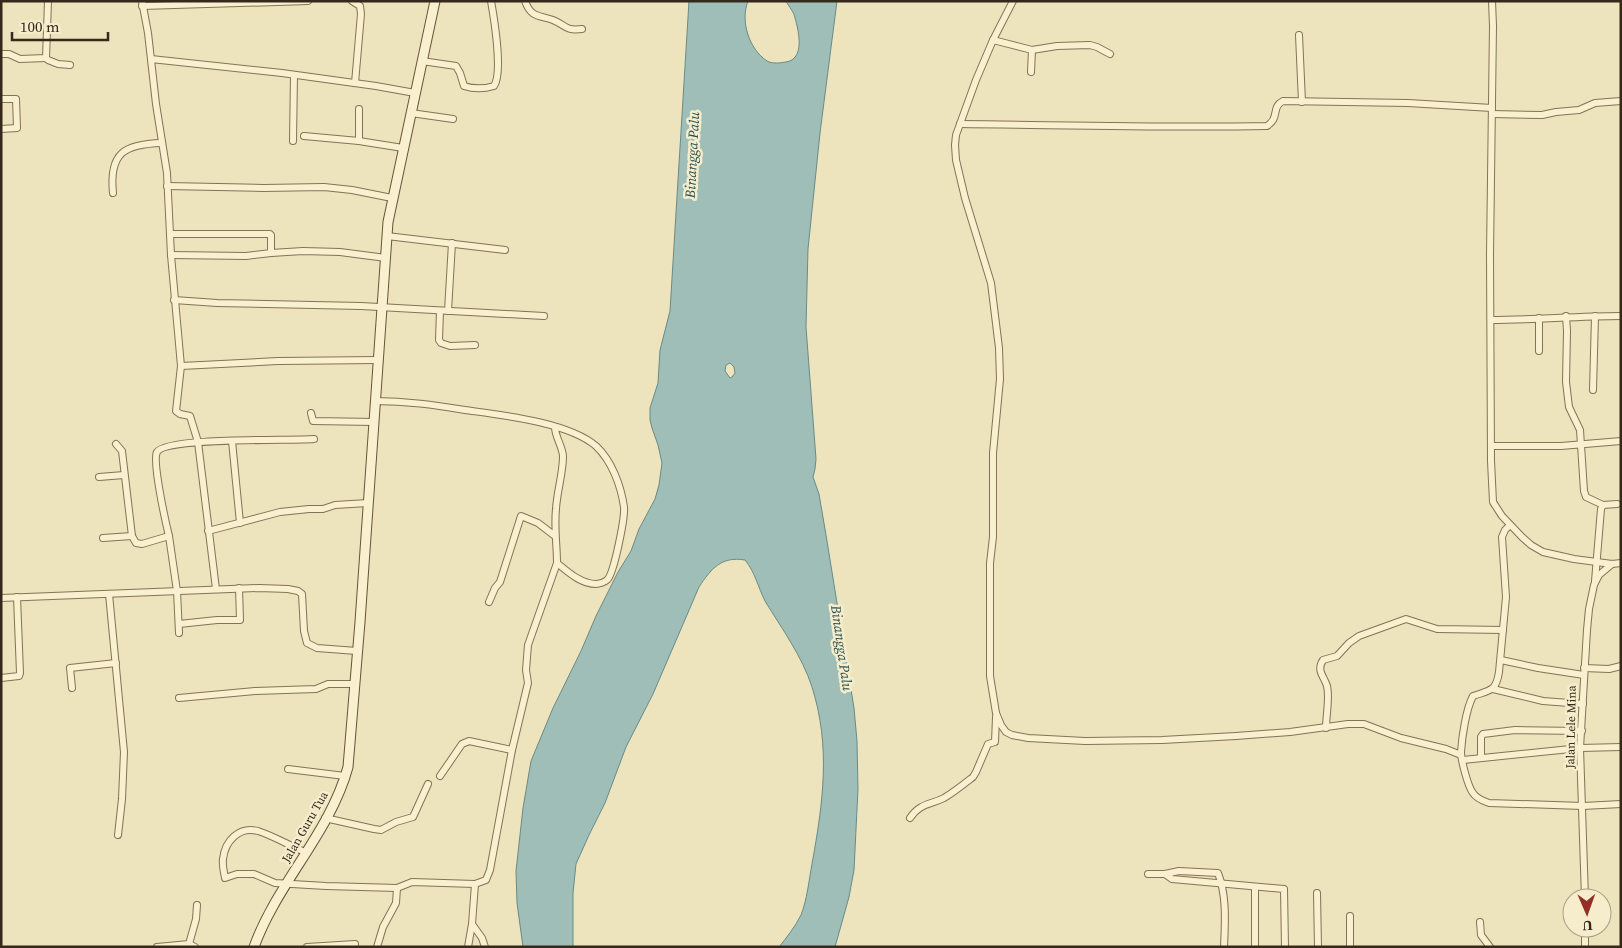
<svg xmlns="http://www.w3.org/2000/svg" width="1622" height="948" font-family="'Source Serif 4',serif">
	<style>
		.water { fill: #a0beb8; stroke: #688b86; fill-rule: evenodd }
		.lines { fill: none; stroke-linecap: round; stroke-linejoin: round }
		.minor-casing { stroke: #847356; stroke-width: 8 }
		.secondary-casing { stroke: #665439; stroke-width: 11 }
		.minor { stroke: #f8f0cf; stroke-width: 6 }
		.secondary { stroke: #f8f0cf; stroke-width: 9 }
		.labels { text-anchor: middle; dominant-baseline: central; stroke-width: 5; stroke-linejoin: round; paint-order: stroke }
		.street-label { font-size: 12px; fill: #34291b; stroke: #f5edcc }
		.water-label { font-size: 14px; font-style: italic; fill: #2a5253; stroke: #f5edcc }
	</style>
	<rect width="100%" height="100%" fill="#ede3bc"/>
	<path class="water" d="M689 1H748C740 21 749 49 767 61 772 64 780 63 786 62 805 59 799 32 795 18 794 12 789 7 786 1H837L820 133 808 249 806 327 816 459 815 469 813 477 819 494 826 535 854 708 857 741 858 789 854 870 849 897 835 947H779C787 937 795 927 801 915 807 900 809 880 812 864 823 803 831 747 812 687 802 656 782 629 765 601 758 587 755 572 745 560 721 556 711 569 699 587L653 694 626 747 605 803 589 835 576 864 573 893V947H523L517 903 516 871 523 808 531 761 553 708 581 651 596 616 618 572 631 551 639 529 655 499 659 485 662 463 658 445 652 428 650 420V408L658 383 660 350 670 311ZM730 363 734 367 735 373 732 377 730 378 725 371 726 365Z"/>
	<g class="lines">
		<g class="minor-casing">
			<g id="minor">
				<polyline points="142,1 148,33 156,104 167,173 171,255 181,366 176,411 180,414 190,416 198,442 216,589"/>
				<polyline points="352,1 360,6 361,14 355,83"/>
				<path d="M525 1C531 18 539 15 553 20 567 26 565 31 582 29"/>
				<polyline points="1013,1 993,40 976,80 956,135 955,145 956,160 965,198 991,283 999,348 1000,379 993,453 993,537 990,563 990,676 996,713 1001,725 1006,732 1012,735 1028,738 1085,741 1162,740 1236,736 1290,732 1348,724 1364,724 1401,738 1446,749 1461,755"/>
				<polyline points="1492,1 1493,26 1490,254 1491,461 1493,502 1502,516 1522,537 1531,545 1543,552 1574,559 1612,564 1621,563"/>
				<polyline points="142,6 308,1"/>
				<polyline points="1299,35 1302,102"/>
				<polyline points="993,40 1032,50 1057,46 1090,45 1097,47 1110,54"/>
				<polyline points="1,54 9,54 20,59 46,58 48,1"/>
				<polyline points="46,58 48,60 58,64 70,65"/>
				<polyline points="151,59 282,73 376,86 415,93"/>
				<path d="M422 61 456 66 460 73 464 86C473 89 484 89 494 86 503 73 494 18 491 1"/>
				<polyline points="1031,72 1032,50"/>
				<polyline points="1,99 16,99 17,128 1,129"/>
				<polyline points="411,113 453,119"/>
				<polyline points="1492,114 1542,115 1556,112 1579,110 1595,103 1621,101"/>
				<path d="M960 124C1062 125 1164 128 1267 126 1280 118 1271 107 1283 101L1408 103 1492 108"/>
				<polyline points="304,136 359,141 403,148"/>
				<polyline points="293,141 294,75"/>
				<polyline points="359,141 359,109"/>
				<polyline points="167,186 263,188 324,187 352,190 392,198"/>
				<path d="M113 193C109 153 124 144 162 143"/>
				<polyline points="170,234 270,234 271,235 271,253"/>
				<polyline points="387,236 505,250"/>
				<polyline points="171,255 246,256 271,253 303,251 340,252 386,258"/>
				<polyline points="174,300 217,303 361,306 544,316"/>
				<polyline points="440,311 439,340 441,343 450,346 475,345"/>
				<polyline points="448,311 452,243"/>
				<polyline points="1566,316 1567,331 1566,382 1569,407 1580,430 1584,491 1586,497 1603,505"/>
				<polyline points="1539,318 1539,351"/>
				<path d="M1491 320C1534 320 1577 316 1621 316"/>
				<polyline points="181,366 278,361 378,360"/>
				<polyline points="1593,390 1595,316"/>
				<path d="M375 401C407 401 434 405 465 410 501 415 568 422 596 446 612 461 621 486 624 507 625 518 614 574 607 580 605 582 599 584 596 584 581 584 568 572 557 563 557 545 554 528 556 509 557 491 563 474 563 456 562 445 555 437 555 427"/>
				<polyline points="311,413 313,421 374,422"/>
				<polyline points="232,441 240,523"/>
				<polyline points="116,444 122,451 132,536 136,543 142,544 169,536 177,591 179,633"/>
				<polyline points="1491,446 1561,446 1621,441"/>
				<polyline points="99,477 124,475"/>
				<path d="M1510 525 1505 530 1502 537 1506 597 1499 672C1496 692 1490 690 1473 696 1466 709 1462 737 1461 752 1461 760 1468 787 1473 793 1476 798 1483 801 1489 803L1583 806 1621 804"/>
				<polyline points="208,531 280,512 309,509 323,509 335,505 368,503"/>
				<path d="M169 536C166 524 152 461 157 452 166 437 291 441 314 439"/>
				<polyline points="103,538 132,536"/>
				<polyline points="1595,581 1601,509 1603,505 1617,504"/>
				<polyline points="109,594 124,752 122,799 118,835"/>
				<polyline points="1,598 259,588 288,589 298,591 302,594 304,631 307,643 317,648 357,651"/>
				<polyline points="489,602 495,588 500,582 521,516 538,523 555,536"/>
				<polyline points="179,624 217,620 240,620 239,588"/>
				<polyline points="1501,660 1538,668 1584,675"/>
				<polyline points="1584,668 1609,669 1621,666"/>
				<polyline points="1,678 19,676 20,673 17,597"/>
				<polyline points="72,688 70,668 116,663"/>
				<polyline points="1493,689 1543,701 1583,704"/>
				<polyline points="179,698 255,691 316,689 328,684 354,684"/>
				<path d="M1326 728C1326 715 1330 698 1327 686 1324 676 1316 671 1323 660L1337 656 1349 643 1359 636 1406 619 1437 629 1503 630"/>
				<polyline points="1481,758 1481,737 1483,734 1515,730 1582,731"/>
				<polyline points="1463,760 1580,748 1621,747"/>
				<polyline points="288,769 345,776"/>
				<polyline points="440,776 462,744 469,741 512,750"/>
				<polyline points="325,818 374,829 381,830 396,822 413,817 428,784"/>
				<path d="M910 818C920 803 930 805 944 798 954 792 964 784 973 777L976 772 988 744 995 742 996 717"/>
				<path d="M305 852C290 846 274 836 258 831 239 826 225 841 223 859 222 865 224 872 225 878L237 874H254L275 883 326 886 397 888 412 882 475 884 486 880 490 870 512 750 528 683 526 670 528 645 557 563"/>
				<path d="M1148 874H1165L1179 871 1218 873C1227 896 1225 923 1224 947"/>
				<polyline points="1165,874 1172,879 1284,889 1285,947"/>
				<polyline points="475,884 472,924 482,938 485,947"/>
				<polyline points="1255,887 1255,947"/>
				<polyline points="1317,893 1318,947"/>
				<polyline points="1585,898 1580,748 1587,630 1589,609 1594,585 1599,575 1612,564"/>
				<polyline points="1350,916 1350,947"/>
				<polyline points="1480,922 1481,935 1490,947"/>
				<polyline points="1585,928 1585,947"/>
				<polyline points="189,944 196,919 197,905"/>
				<polyline points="157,947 189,944 195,947"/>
				<polyline points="307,947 355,944"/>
				<polyline points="377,947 383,927 396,903 397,888"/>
				<polyline points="468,947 472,924"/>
			</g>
		</g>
		<g class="secondary-casing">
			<path id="secondary" d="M254 947C277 883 330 833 348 767L360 622 388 222 435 1"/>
		</g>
		<use href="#minor" class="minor"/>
		<use href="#secondary" class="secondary"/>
	</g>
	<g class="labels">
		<g class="street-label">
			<text transform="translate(1571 727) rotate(-89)">Jalan Lele Mina</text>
			<text transform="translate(305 827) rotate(-60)">Jalan Guru Tua</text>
		</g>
		<g class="water-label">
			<text transform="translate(692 155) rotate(-87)">Binangga Palu</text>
			<text transform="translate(842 648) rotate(82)">Binangga Palu</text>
		</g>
	</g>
	<rect width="1622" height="948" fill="none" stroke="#34291b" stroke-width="5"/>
	<g transform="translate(1587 913) rotate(178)"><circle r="24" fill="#f5edcc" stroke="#a89f85"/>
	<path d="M0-4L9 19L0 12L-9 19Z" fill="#933026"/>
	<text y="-8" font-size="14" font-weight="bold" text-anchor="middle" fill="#34291b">U</text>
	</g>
	<path d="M12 32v8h96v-8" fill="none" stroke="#34291b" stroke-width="2.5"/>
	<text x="20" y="32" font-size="15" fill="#34291b" stroke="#f5edcc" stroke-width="4" paint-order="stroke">100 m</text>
</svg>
